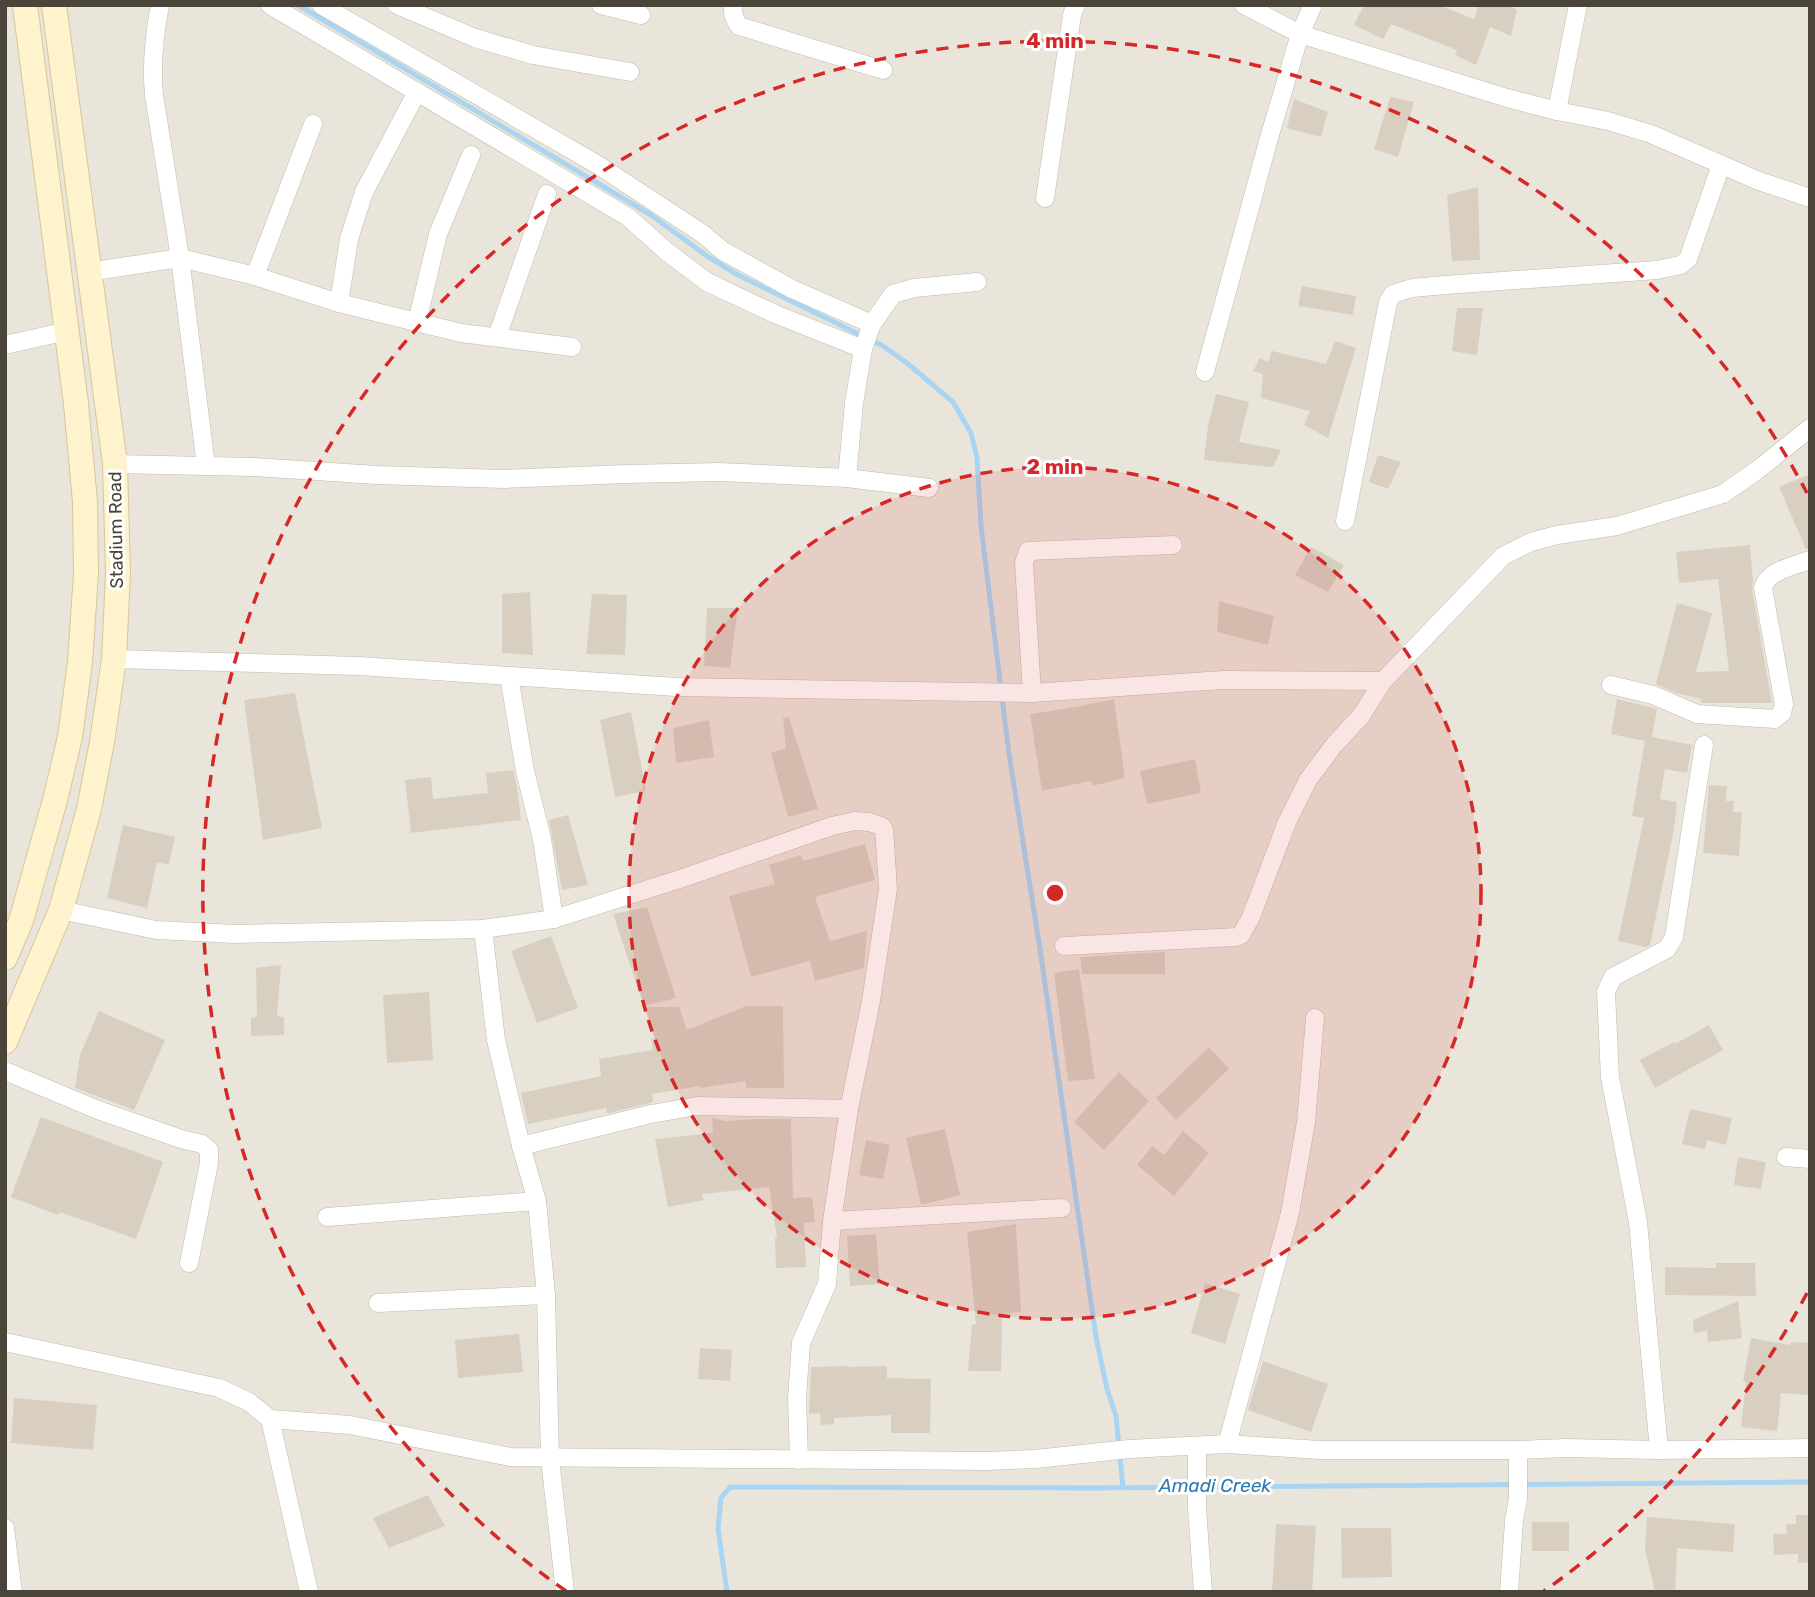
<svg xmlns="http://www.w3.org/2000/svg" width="1815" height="1597" font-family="Rubik,sans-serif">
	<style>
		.residential { fill: #eae5da }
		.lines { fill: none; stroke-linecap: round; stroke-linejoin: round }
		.stream { stroke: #a9d4f2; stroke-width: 5 }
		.building { fill: #d8cfc1 }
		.minor-casing { stroke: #c2bbae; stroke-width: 19 }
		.secondary-casing { stroke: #d6c79b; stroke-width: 26 }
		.minor { stroke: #fff; stroke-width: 18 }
		.secondary { stroke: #fff3cd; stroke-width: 24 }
		.ring { fill: none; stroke: #d62828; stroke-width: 3.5; stroke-dasharray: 12 9 }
		.labels { text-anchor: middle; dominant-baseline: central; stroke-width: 6; stroke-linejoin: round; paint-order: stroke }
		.street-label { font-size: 18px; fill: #4b4439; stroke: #fff }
		.water-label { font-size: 19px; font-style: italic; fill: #2e7ab2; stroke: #fff }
		.centre { fill: #d62828; stroke: #fff; stroke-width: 3.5 }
		.ring-label { font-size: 21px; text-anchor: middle; font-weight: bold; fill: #d62828; stroke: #fff; stroke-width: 6; stroke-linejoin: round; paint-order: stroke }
	</style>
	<rect width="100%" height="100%" fill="#f6f3ec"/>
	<rect class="residential" x="5" y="5" width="1805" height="1587"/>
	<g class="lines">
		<g class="stream">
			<polyline points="298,5 651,215 707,256 738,275 883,346 907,363 953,402 971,433 977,458 981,526 1009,754 1040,949 1096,1337 1107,1389 1116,1416 1123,1488"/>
			<polyline points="727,1592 718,1528 721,1498 730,1487 1094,1488 1810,1482"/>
		</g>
	</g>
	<g class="building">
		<polygon points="1364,5 1439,5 1474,19 1479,5 1509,5 1517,10 1511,36 1490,27 1476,65 1455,55 1457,50 1391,24 1383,39 1354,25"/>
		<polygon points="1390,97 1414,102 1398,157 1374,149"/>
		<polygon points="1294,99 1328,112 1321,137 1287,128"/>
		<polygon points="1478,187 1480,260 1452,261 1447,195"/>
		<polygon points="1302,286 1356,296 1353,315 1298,306"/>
		<polygon points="1457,308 1483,308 1477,355 1452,351"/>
		<polygon points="1335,341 1356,348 1328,438 1304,425 1310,411 1261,398 1263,374 1253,371 1260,358 1268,362 1272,351 1326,364"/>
		<polygon points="1216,394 1249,402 1239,442 1281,450 1273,467 1204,460 1208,426"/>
		<polygon points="1378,455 1401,462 1388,489 1369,482"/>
		<polygon points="1810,474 1810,549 1806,549 1779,487"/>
		<polygon points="1750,545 1753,583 1752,590 1772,703 1701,703 1701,699 1676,693 1656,684 1677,603 1712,613 1696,672 1729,671 1718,579 1679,583 1676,552"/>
		<polygon points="1311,547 1344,565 1328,592 1295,575"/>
		<polygon points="530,592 533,655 502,653 502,594"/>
		<polygon points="592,594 627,595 625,655 586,654"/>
		<polygon points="1219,601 1274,616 1268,645 1217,632"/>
		<polygon points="707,608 738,608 730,668 704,666"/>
		<polygon points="295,693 322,828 263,840 244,700"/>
		<polygon points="1114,699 1125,778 1092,786 1091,781 1042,791 1030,714 1076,707"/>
		<polygon points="1617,699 1657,709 1652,737 1692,745 1687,773 1665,769 1660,799 1677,802 1674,829 1650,945 1646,947 1618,941 1644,818 1632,816 1645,741 1611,734"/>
		<polygon points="631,712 646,791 615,797 600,720"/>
		<polygon points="789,717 818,809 788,817 771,753 786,748 783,718"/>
		<polygon points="709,720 714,757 676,763 673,728"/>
		<polygon points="1195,759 1201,793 1147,804 1140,771"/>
		<polygon points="513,770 517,787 521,820 411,833 405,780 431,777 433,799 488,793 486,773"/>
		<polygon points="1709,785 1727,786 1726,801 1734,801 1733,812 1742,812 1739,856 1703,853"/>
		<polygon points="568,815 588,885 562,890 549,820"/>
		<polygon points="123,825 175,837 169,865 157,862 147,908 107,898"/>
		<polygon points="865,844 875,880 815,897 830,941 867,931 864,968 815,981 810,961 751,977 729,896 775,884 769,865 801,855 803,861"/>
		<polygon points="647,907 676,998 644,1006 613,914"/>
		<polygon points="551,936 578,1008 537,1023 511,951"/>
		<polygon points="1162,952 1165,952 1165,974 1082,974 1080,957"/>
		<polygon points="281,965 277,1016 284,1017 284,1035 251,1036 251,1018 257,1017 256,968"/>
		<polygon points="1079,969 1095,1079 1068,1081 1054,973"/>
		<polygon points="429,992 433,1060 387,1063 383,995"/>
		<polygon points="746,1006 783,1006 784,1088 746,1088 746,1081 700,1088 700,1086 652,1094 653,1102 609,1113 607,1113 606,1108 528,1124 521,1093 601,1076 599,1059 653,1050 651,1039 655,1038 645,1007 679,1007 687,1030"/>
		<polygon points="99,1011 165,1040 134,1110 75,1088 80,1055"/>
		<polygon points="1709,1025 1723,1050 1655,1088 1640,1060 1674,1042 1675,1044"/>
		<polygon points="1209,1047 1229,1069 1176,1120 1156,1098"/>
		<polygon points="1119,1072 1149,1101 1104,1150 1074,1122"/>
		<polygon points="1690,1109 1732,1118 1726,1145 1707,1140 1705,1149 1682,1144"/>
		<polygon points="41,1117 163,1162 136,1239 60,1212 58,1215 11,1197"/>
		<polygon points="712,1118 726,1121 756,1119 791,1119 793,1198 812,1197 815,1222 804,1223 806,1267 776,1268 775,1238 777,1238 769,1187 702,1194 704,1200 668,1207 655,1139 713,1133"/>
		<polygon points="945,1129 960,1195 921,1205 906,1138"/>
		<polygon points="1183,1131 1209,1153 1174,1196 1137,1165 1152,1146 1164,1155"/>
		<polygon points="866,1140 890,1145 883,1179 859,1175"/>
		<polygon points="1738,1157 1766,1162 1761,1189 1734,1185"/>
		<polygon points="1016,1224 1021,1312 1002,1314 1001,1371 968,1371 972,1325 976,1324 967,1232"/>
		<polygon points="876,1234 880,1284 850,1286 847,1236"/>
		<polygon points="1716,1263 1755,1263 1756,1296 1665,1295 1665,1267 1716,1268"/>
		<polygon points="1205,1283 1240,1294 1225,1344 1191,1333"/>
		<polygon points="1738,1301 1742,1338 1708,1342 1707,1331 1694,1333 1693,1320"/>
		<polygon points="519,1334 523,1372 458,1378 455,1340"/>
		<polygon points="1751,1338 1790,1345 1791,1342 1810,1343 1810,1395 1781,1393 1777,1431 1741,1427 1746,1382 1743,1381"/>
		<polygon points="700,1348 732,1350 730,1381 698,1379"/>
		<polygon points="1263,1361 1328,1384 1311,1432 1248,1410"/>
		<polygon points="849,1366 849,1367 887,1366 887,1378 931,1379 930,1433 891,1433 891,1415 834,1418 834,1424 821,1425 820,1413 809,1414 811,1367"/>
		<polygon points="14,1398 97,1405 93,1450 11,1443"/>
		<polygon points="428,1495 445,1526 389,1548 373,1518"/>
		<polygon points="1796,1515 1810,1515 1810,1562 1798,1563 1798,1554 1774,1555 1773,1534 1787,1534 1786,1524 1796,1524"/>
		<polygon points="1647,1517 1735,1524 1733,1552 1677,1548 1675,1592 1655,1592 1645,1549"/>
		<rect x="1532" y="1522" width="37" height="29"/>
		<polygon points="1276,1524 1316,1526 1312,1592 1272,1591"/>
		<polygon points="1341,1528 1391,1528 1392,1577 1342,1578"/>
	</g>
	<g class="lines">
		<g class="minor-casing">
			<g id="minor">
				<path d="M160 5C154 36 151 64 154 95L180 258 206 466"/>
				<polyline points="270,5 628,217 666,251 707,282 775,314 863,349"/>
				<polyline points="321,5 598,165 703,234 723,251 792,289 872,324"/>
				<polyline points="397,5 475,38 533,55 630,72"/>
				<polyline points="601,5 641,15"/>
				<path d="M734 5C731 13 735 19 739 26L883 70"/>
				<polyline points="1244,5 1300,34 1507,98 1557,111 1608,121 1651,134 1759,181 1810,198"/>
				<polyline points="1557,111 1578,5"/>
				<polyline points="1045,198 1072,15 1076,5"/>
				<polyline points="88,272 180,258 255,276 339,303 461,333 572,347"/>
				<polyline points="255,276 313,124"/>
				<polyline points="339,303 349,239 364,192 417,92"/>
				<polyline points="417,322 438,234 471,155"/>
				<polyline points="497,337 547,194"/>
				<polyline points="5,345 67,331"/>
				<polyline points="1205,372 1269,138 1300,34 1313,5"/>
				<polyline points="115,464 253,467 377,475 504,479 626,474 720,472 847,478 929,488"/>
				<polyline points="847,478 854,403 863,349 872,324 893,294 914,288 977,282"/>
				<polyline points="1345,521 1388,302 1393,294 1412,288 1445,285 1657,270 1681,265 1688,259 1721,165"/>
				<polyline points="114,659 359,666 676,687 849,690 1032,693 1223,680 1383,681"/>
				<polyline points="509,676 525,771 542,839 554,919"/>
				<path d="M1611 685 1653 695 1697 714 1775 719 1782 713 1784 704 1763 588C1768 570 1794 566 1810 560"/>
				<polyline points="1032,693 1024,563 1028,551 1173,545"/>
				<polyline points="61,910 156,930 235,934 483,929 554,919 683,878 832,826 855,821 869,822 881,826 884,830 885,843 888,889 871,1001 849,1109 832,1221 827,1284 801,1343 797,1398 799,1460"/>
				<polyline points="483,929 496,1040 521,1146 537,1201 546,1295 550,1459 565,1592"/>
				<polyline points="1064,946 1236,937 1241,935 1251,917 1287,822 1308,780 1334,745 1361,716 1383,681 1503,556 1531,542 1557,535 1617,526 1723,494 1756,471 1810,428"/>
				<polyline points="5,1071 98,1110 181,1139 202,1144 209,1150 209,1163 189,1263"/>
				<polyline points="521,1146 651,1114 697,1106 849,1109"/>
				<polyline points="1786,1157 1810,1159"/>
				<polyline points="327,1217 537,1201"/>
				<polyline points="832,1221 1062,1208"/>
				<polyline points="378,1303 546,1295"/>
				<polyline points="5,1342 219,1388 249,1402 270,1419 350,1425 510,1457 987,1461 1036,1459 1129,1449 1227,1444 1320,1450 1518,1450 1565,1448 1659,1450 1810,1448"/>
				<polyline points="270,1419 309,1592"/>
				<polyline points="1227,1444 1290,1213 1306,1122 1315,1018"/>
				<polyline points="1197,1446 1197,1508 1203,1592"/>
				<polyline points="1659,1450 1638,1222 1610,1077 1606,992 1613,977 1667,949 1674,937 1704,745"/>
				<polyline points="5,1528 13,1592"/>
				<polyline points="1509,1592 1514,1521 1518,1499 1518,1450"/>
			</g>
		</g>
		<g class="secondary-casing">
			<g id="secondary">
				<polyline points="5,958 21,921 55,800 70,737 80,662 86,574 85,502 76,404 25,5"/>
				<polyline points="5,1042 61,910 89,809 102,742 114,659 118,573 115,464 54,5"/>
			</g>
		</g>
		<use href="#minor" class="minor"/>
		<use href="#secondary" class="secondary"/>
	</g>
	<circle cx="1055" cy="893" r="426" fill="#d62828" fill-opacity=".12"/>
	<g class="ring">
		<circle cx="1055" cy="893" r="426"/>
		<path d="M1807 1293A852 852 0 0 1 1544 1591M566 1591A852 852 0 1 1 1807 493"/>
	</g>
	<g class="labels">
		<g class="street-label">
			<text transform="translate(116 530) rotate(-91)">Stadium Road</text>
		</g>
		<g class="water-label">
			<text x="1215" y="1485">Amadi Creek</text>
		</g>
	</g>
	<circle cx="1055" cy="893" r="10" class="centre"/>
	<g class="ring-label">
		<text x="1055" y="48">4 min</text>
		<text x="1055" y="474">2 min</text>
	</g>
	<rect width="1815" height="1597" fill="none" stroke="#4b4439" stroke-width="14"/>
</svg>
